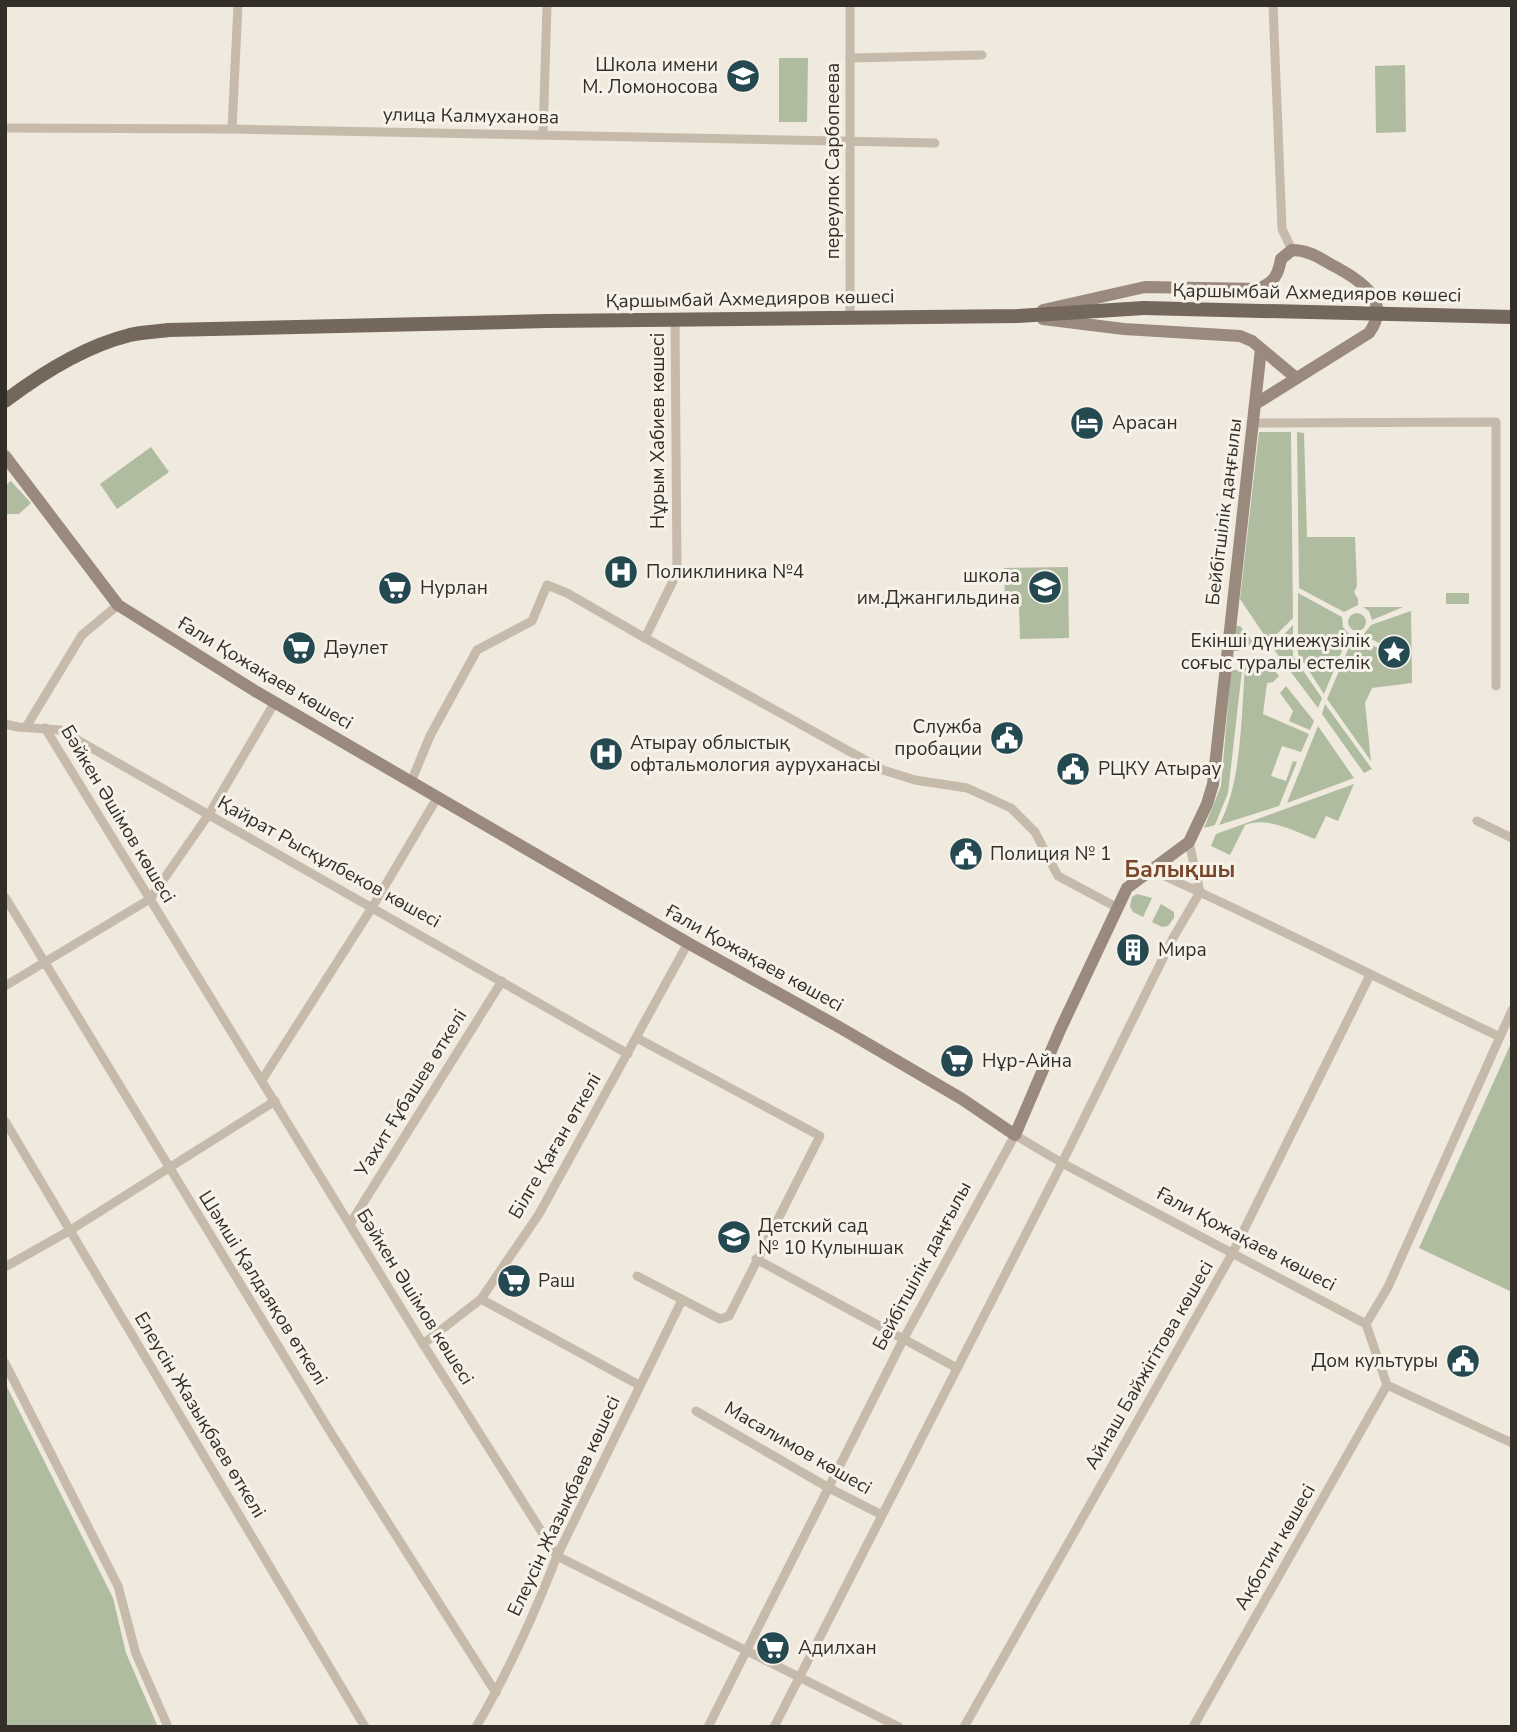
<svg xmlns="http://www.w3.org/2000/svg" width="1517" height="1732" font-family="'Nunito Sans',sans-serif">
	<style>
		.green { fill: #b0bc9f }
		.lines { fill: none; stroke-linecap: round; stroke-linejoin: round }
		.street { stroke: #c6baab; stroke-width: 9 }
		.secondary { stroke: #998a7d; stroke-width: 12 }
		.primary { stroke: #74675c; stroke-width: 14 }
		.primary-bridge { stroke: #74675c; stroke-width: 14 }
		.labels { text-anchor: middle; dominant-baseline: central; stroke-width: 6; stroke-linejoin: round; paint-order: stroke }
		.poi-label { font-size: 19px; fill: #342e29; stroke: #f7f2e9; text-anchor: start }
		.street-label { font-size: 19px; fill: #342e29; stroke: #f7f2e9 }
		.quarter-label { font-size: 23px; font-weight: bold; fill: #79472c; stroke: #f7f2e9 }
	</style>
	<rect width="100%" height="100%" fill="#efe9de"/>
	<g class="green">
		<polygon points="779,58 808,58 807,122 779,122"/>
		<polygon points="1405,65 1406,132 1376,133 1375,66"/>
		<polygon points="1259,432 1291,432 1293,618 1269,642 1240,599"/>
		<polygon points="1297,432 1304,433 1307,537 1355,537 1357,586 1354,592 1358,599 1358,605 1344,612 1299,588"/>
		<polygon points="151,447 169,472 117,509 100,484"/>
		<polygon points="11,481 31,503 19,514 5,514 5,483 7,484"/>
		<polygon points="1068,567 1069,638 1020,639 1019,606 1005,606 1004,568"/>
		<polygon points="1298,593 1342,617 1343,627 1349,634 1324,694 1298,654"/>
		<rect x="1446" y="593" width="23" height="11"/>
		<polygon points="1363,607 1403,607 1372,620 1369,611"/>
		<polygon points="1411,611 1412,683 1372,688 1365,703 1371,761 1327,699 1353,638 1381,649 1378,658 1399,667 1408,645 1387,637 1383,645 1363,635 1371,625"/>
		<circle cx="1357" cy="622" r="9"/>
		<polygon points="1293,625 1293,656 1322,698 1318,708 1272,647"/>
		<polygon points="1236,626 1240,626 1254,643 1237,651 1234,651"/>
		<path d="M1258 659H1266L1279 676 1273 682 1267 683 1263 714 1309 734 1301 752 1282 746 1271 776 1286 781 1293 761 1297 762 1279 806 1219 825C1242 783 1241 716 1245 668Z"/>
		<polygon points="1231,670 1242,670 1228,793 1215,825 1204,828 1221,786"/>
		<polygon points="1286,686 1314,721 1310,730 1289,721 1293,711 1280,693"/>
		<polygon points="1325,704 1372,769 1364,773 1322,714"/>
		<polygon points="1318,726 1354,778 1287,803"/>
		<path d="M1354 784 1338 821 1326 816 1315 839C1294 831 1267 816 1245 825L1230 855 1211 846 1216 834Z"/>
		<polygon points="1137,894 1152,898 1143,917 1133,912 1130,907 1132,897"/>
		<polygon points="1161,904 1174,912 1174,918 1168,926 1162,927 1152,922"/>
		<polygon points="1512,1041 1512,1292 1419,1248"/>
		<polygon points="5,1383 113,1598 126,1653 158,1727 5,1727"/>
	</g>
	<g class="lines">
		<g class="street">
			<polyline points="850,5 850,316"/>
			<polyline points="1273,5 1282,229 1292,250"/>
			<polyline points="850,58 982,55"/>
			<polyline points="5,128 232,129 935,143"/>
			<polyline points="232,129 238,5"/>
			<polyline points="543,135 547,5"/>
			<polyline points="1254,423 1496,422 1496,686"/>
			<polyline points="645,638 883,770 915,780 967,788 1011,808 1035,832 1058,876 1118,908"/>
			<polyline points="5,724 18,727 60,730 628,1054"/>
			<polyline points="26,727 82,635 118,605"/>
			<polyline points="45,728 423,1344 557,1556 899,1727"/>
			<polyline points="411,782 430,736 477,650 532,621 547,585 567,593 645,638 677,573 675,319"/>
			<polyline points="1477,821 1512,838"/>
			<path d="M1151 870C1268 922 1382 981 1498 1036"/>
			<polyline points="5,897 331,1433 496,1693"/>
			<polyline points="5,986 150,899 209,814 275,702"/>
			<polyline points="637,1038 820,1136 729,1316 720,1319 637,1276"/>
			<polyline points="262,1080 373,906 437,798"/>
			<polyline points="5,1121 365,1727"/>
			<polyline points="350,1224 502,981"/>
			<polyline points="756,1259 957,1368"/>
			<polyline points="5,1267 69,1231 275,1101"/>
			<polyline points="481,1299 639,1385"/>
			<polyline points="1366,1324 1388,1287 1512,1010"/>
			<polyline points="423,1344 481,1299 539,1214 688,943"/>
			<polyline points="5,1363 118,1586 136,1654 168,1727"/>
			<polyline points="696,1411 829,1488 882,1515"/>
			<path d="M476 1727C508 1673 534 1615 557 1556L682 1300"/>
			<polyline points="708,1727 903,1340 1015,1135 1062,1163 1366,1324 1387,1385 1512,1443"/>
			<polyline points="774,1727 1062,1163 1173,938 1200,892 1189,842"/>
			<polyline points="964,1727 1232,1254 1370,975"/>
			<polyline points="1193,1727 1387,1385"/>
		</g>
		<g class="secondary">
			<path d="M1043 310 1145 287 1258 289C1274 282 1278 276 1281 259L1292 250C1308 250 1318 257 1332 265 1359 279 1393 300 1369 333L1257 403"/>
			<polyline points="1043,319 1124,329 1240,336 1252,341 1295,377"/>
			<polyline points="5,456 118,605 255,691 688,943 839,1027 962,1099 1015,1135 1060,1030 1127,888 1189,842 1207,804 1213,784 1261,349"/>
		</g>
		<path class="primary" d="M5 401C42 373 85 346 130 335 142 332 155 332 168 330L547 321 1018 316 1144 308"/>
		<polyline class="primary-bridge" points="1144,308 1512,317"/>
	</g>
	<defs>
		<g id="school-disc" transform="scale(1.75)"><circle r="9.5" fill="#244951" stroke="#f7f2e9"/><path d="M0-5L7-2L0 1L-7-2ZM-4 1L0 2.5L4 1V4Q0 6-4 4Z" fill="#fff"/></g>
		<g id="hotel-disc" transform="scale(1.75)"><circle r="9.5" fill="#244951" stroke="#f7f2e9"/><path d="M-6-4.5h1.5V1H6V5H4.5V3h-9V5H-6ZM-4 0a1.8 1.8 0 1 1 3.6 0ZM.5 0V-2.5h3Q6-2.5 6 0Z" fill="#fff"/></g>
		<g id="hospital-disc" transform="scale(1.75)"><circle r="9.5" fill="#244951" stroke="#f7f2e9"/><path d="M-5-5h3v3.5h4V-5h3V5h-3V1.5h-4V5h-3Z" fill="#fff"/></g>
		<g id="supermarket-disc" transform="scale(1.75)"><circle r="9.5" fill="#244951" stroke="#f7f2e9"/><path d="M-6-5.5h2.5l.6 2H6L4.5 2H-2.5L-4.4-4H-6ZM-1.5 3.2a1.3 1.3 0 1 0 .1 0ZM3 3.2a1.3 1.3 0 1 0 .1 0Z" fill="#fff"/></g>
		<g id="sight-disc" transform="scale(1.75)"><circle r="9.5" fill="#244951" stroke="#f7f2e9"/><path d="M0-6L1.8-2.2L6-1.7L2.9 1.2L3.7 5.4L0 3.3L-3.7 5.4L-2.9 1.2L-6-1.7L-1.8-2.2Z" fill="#fff"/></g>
		<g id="civic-disc" transform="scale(1.75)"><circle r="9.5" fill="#244951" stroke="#f7f2e9"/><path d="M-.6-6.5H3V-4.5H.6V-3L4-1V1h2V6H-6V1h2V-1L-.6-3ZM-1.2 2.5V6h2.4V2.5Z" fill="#fff"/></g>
		<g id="building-disc" transform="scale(1.75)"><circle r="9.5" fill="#244951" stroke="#f7f2e9"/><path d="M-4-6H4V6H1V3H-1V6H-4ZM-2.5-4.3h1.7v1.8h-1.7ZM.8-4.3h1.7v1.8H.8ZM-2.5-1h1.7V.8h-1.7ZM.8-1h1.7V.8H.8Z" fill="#fff"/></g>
	</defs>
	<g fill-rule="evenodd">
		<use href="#school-disc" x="743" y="76"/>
		<use href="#hotel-disc" x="1087" y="423"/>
		<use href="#hospital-disc" x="621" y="572"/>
		<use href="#school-disc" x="1045" y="587"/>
		<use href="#supermarket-disc" x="395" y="588"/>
		<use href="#supermarket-disc" x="299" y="648"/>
		<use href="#sight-disc" x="1394" y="652"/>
		<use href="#civic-disc" x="1007" y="738"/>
		<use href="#hospital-disc" x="606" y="754"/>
		<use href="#civic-disc" x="1073" y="769"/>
		<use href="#civic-disc" x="966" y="854"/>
		<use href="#building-disc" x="1133" y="950"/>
		<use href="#supermarket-disc" x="957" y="1061"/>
		<use href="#school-disc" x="734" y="1237"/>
		<use href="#supermarket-disc" x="514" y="1281"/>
		<use href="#civic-disc" x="1463" y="1361"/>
		<use href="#supermarket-disc" x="773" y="1648"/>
	</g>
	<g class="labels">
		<g class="poi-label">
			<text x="718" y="65" text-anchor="end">Школа имени<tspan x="718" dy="22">М. Ломоносова</tspan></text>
			<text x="1112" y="423">Арасан</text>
			<text x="646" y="572">Поликлиника №4</text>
			<text x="1020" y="576" text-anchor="end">школа<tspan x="1020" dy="22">им.Джангильдина</tspan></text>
			<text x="420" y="588">Нурлан</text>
			<text x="1370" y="641" text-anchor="end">Екінші дүниежүзілік<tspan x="1370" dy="22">соғыс туралы естелік</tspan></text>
			<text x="324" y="648">Дәулет</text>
			<text x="982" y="727" text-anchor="end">Служба<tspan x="982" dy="22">пробации</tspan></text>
			<text x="630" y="743">Атырау облыстық<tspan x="630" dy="22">офтальмология ауруханасы</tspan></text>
			<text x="1098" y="769">РЦКУ Атырау</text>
			<text x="990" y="854">Полиция № 1</text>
			<text x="1158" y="950">Мира</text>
			<text x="982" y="1061">Нұр-Айна</text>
			<text x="758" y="1226">Детский сад<tspan x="758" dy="22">№ 10 Кулыншак</tspan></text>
			<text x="538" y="1281">Раш</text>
			<text x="1438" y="1361" text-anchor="end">Дом культуры</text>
			<text x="798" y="1648">Адилхан</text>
		</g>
		<g class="street-label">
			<text transform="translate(471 116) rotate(1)">улица Калмуханова</text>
			<text transform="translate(833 161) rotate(-90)">переулок Сарбопеева</text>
			<text transform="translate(1317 293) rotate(1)">Қаршымбай Ахмедияров көшесі</text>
			<text transform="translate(750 299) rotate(-1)">Қаршымбай Ахмедияров көшесі</text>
			<text transform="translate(658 431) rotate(-90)">Нұрым Хабиев көшесі</text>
			<text transform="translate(1224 512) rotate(-83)">Бейбітшілік даңғылы</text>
			<text transform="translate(265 673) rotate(31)">Ғали Қожақаев көшесі</text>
			<text transform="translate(118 814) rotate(59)">Бәйкен Әшімов көшесі</text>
			<text transform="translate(329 862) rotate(29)">Қайрат Рысқұлбеков көшесі</text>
			<text transform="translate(754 958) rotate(29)">Ғали Қожақаев көшесі</text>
			<text transform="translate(411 1093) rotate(-58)">Уахит Ғұбашев өткелі</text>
			<text transform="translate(555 1146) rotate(-60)">Білге Қаған өткелі</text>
			<text transform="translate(1246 1239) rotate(28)">Ғали Қожақаев көшесі</text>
			<text transform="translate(922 1266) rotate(-62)">Бейбітшілік даңғылы</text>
			<text transform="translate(263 1288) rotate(58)">Шәмші Қалдаяқов өткелі</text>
			<text transform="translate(415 1297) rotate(58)">Бәйкен Әшімов көшесі</text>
			<text transform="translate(1149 1365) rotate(-60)">Айнаш Байжігітова көшесі</text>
			<text transform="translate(200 1415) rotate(59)">Елеусін Жазықбаев өткелі</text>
			<text transform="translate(798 1448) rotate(30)">Масалимов көшесі</text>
			<text transform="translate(564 1506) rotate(-65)">Елеусін Жазықбаев көшесі</text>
			<text transform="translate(1275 1547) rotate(-60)">Ақботин көшесі</text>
		</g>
		<g class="quarter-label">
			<text x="1180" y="869">Балықшы</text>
		</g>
	</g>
	<rect width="1517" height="1732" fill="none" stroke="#342e29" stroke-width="14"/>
</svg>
